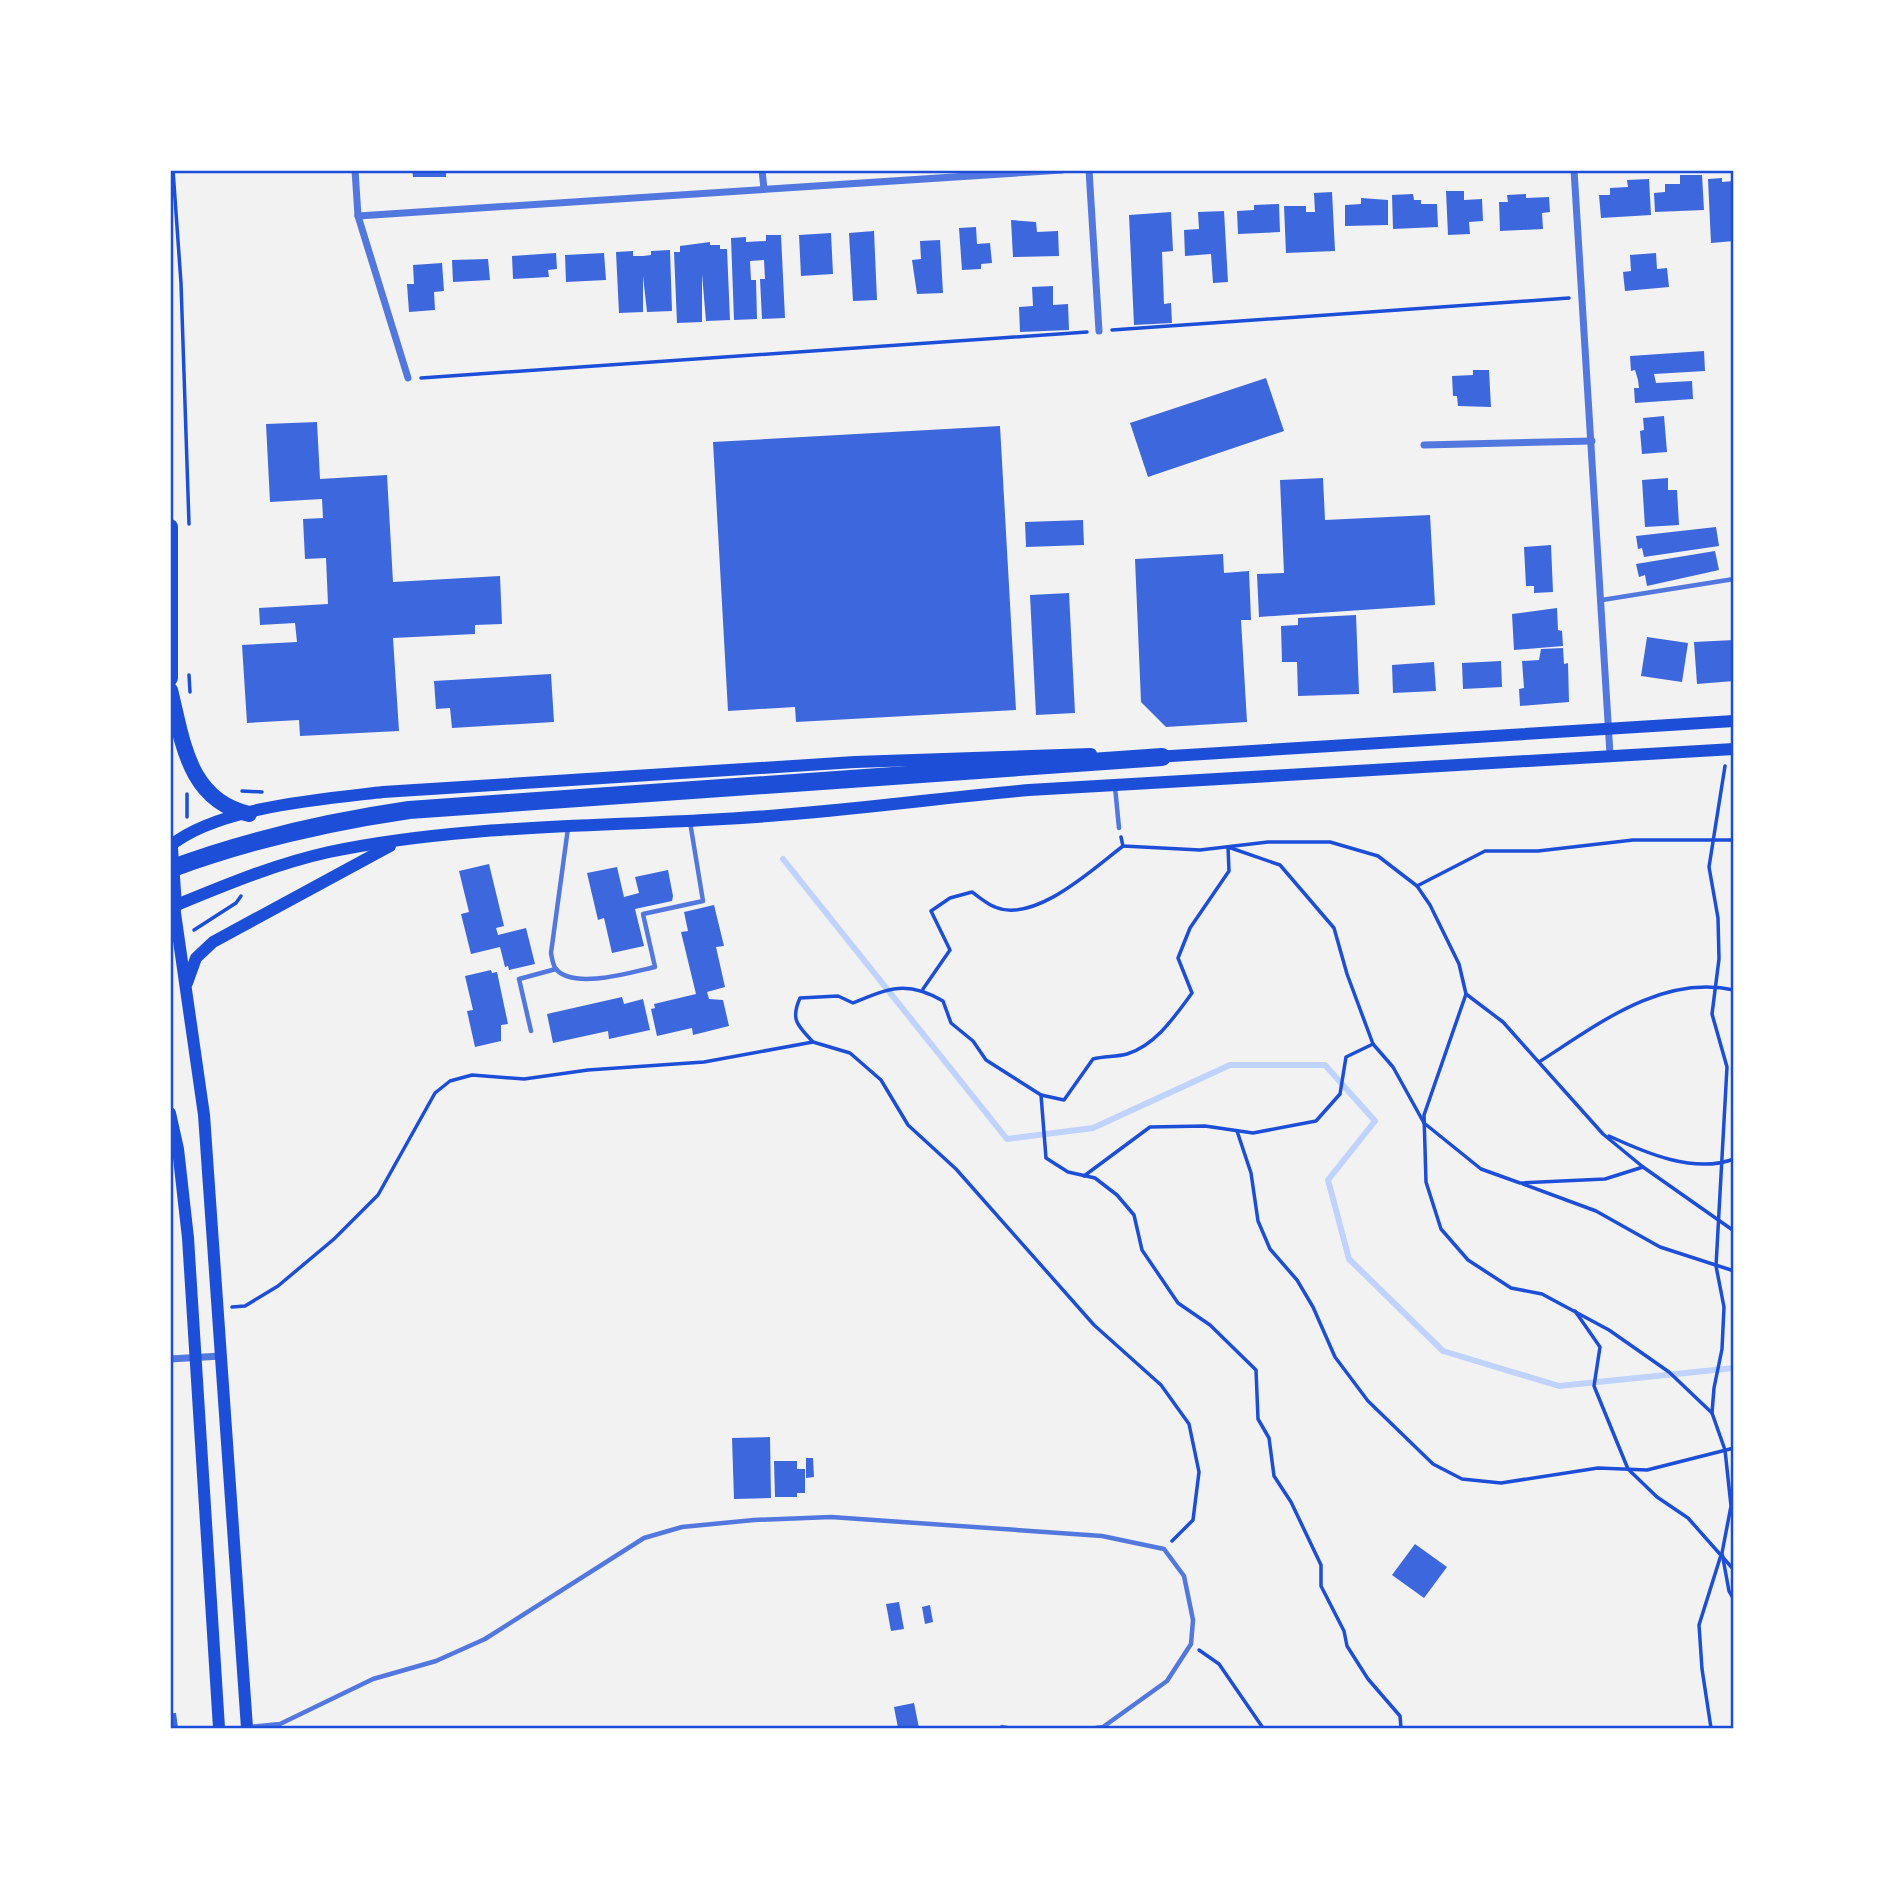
<svg xmlns="http://www.w3.org/2000/svg" width="1904" height="1898" font-family="Poppins,sans-serif">
	<style>
		.lines { fill: none; stroke-linecap: round; stroke-linejoin: round }
		.stream { stroke: #bfd3fe; stroke-width: 6 }
		.building { fill: #3d67dc }
		.path { stroke: #1d4ed8; stroke-width: 3.5 }
		.service { stroke: #5277de; stroke-width: 4.5 }
		.minor { stroke: #5277de; stroke-width: 7 }
		.secondary { stroke: #1d4ed8; stroke-width: 12 }
		.trunk { stroke: #1d4ed8; stroke-width: 16 }
		.motorway { stroke: #1d4ed8; stroke-width: 18 }
		.neatline { fill: none; stroke: #1d4ed8; stroke-width: 2.5 }
	</style>
	<rect width="100%" height="100%" fill="#f2f2f2"/>
	<g class="lines">
		<polyline class="stream" points="783,859 1007,1139 1093,1128 1230,1065 1325,1065 1375,1121 1328,1180 1349,1259 1443,1351 1559,1386 1734,1368"/>
	</g>
	<g class="building">
		<polygon points="412,170 446,170 446,177 413,177"/>
		<polygon points="1680,175 1702,175 1704,210 1655,212 1654,193 1665,192 1665,184 1680,184"/>
		<polygon points="1722,178 1722,182 1734,181 1734,200 1732,200 1734,241 1711,243 1708,179"/>
		<polygon points="1649,179 1651,215 1601,218 1599,195 1610,195 1610,188 1628,187 1627,180"/>
		<polygon points="1446,191 1464,191 1464,200 1482,199 1483,221 1469,222 1470,234 1448,235"/>
		<polygon points="1332,192 1335,251 1286,253 1284,206 1306,206 1306,212 1315,212 1314,193"/>
		<polygon points="1413,194 1414,200 1421,200 1421,204 1437,204 1438,227 1393,229 1392,195"/>
		<polygon points="1526,194 1526,198 1549,197 1550,212 1542,213 1543,229 1500,231 1499,202 1508,202 1507,195"/>
		<polygon points="1361,198 1388,200 1388,225 1345,226 1345,205 1361,204"/>
		<polygon points="1279,204 1280,232 1238,234 1237,211 1254,210 1254,205"/>
		<polygon points="1224,211 1228,282 1213,283 1211,254 1185,256 1184,230 1199,229 1198,212"/>
		<polygon points="1171,212 1173,251 1162,252 1164,304 1171,303 1172,323 1134,325 1129,215"/>
		<polygon points="1011,220 1036,222 1037,232 1058,231 1059,256 1013,257"/>
		<polygon points="976,227 977,244 990,243 992,263 981,264 981,269 962,270 959,228"/>
		<polygon points="874,231 877,300 853,301 849,233"/>
		<polygon points="831,233 833,274 801,276 799,235"/>
		<polygon points="766,235 781,235 785,318 762,319 760,279 765,279 764,260 750,261 751,280 756,280 757,319 734,320 731,238 746,237 746,242 766,241"/>
		<polygon points="940,240 943,293 917,294 912,260 921,259 920,241"/>
		<polygon points="710,242 710,245 720,245 720,249 727,249 730,320 706,321 702,274 702,322 677,323 674,252 680,252 680,246"/>
		<polygon points="670,250 672,311 647,312 643,276 643,312 619,313 616,252 633,251 633,256 643,256 651,255 651,251"/>
		<polygon points="556,253 557,269 548,270 549,277 513,279 512,256"/>
		<polygon points="604,253 606,280 566,282 565,255"/>
		<polygon points="1656,253 1657,269 1667,268 1669,287 1625,291 1623,272 1631,271 1630,255"/>
		<polygon points="488,259 490,280 453,282 452,260"/>
		<polygon points="442,263 444,291 434,292 435,310 409,312 407,284 414,284 413,265"/>
		<polygon points="1053,286 1053,305 1068,304 1069,330 1020,332 1019,307 1033,306 1032,287"/>
		<polygon points="1704,351 1705,371 1654,374 1656,383 1692,381 1693,399 1635,403 1634,388 1639,388 1638,380 1635,370 1631,371 1630,356"/>
		<polygon points="1473,370 1489,370 1491,407 1458,406 1457,396 1453,396 1452,376 1473,375"/>
		<polygon points="1266,378 1284,431 1148,477 1130,423"/>
		<polygon points="1664,416 1667,452 1642,454 1640,431 1644,430 1643,418"/>
		<polygon points="317,422 320,479 387,475 393,582 500,576 502,624 475,625 475,634 393,638 399,731 300,736 299,720 247,723 242,645 297,642 295,623 260,625 259,608 328,604 326,558 305,559 303,519 323,518 322,499 270,502 266,424"/>
		<polygon points="1000,426 1016,710 796,722 795,707 728,711 713,442"/>
		<polygon points="1323,478 1325,520 1430,515 1435,605 1259,617 1257,574 1284,573 1280,480"/>
		<polygon points="1668,478 1668,490 1677,490 1679,525 1645,527 1642,480"/>
		<polygon points="1083,520 1084,545 1026,547 1025,522"/>
		<polygon points="1716,527 1719,546 1644,557 1642,548 1638,549 1636,536"/>
		<polygon points="1551,545 1553,592 1534,593 1534,586 1526,586 1524,547"/>
		<polygon points="1715,551 1719,570 1647,586 1645,575 1639,577 1636,564"/>
		<polygon points="1223,554 1224,573 1249,571 1251,620 1241,620 1247,722 1166,727 1141,702 1135,559"/>
		<polygon points="1069,593 1075,713 1036,715 1030,595"/>
		<polygon points="1557,608 1558,630 1562,631 1563,646 1514,650 1512,614"/>
		<polygon points="1356,615 1359,694 1298,696 1297,662 1282,662 1281,626 1298,625 1298,618"/>
		<polygon points="1647,637 1688,643 1682,682 1641,676"/>
		<polygon points="1734,640 1734,681 1697,684 1694,642"/>
		<polygon points="1563,648 1564,664 1568,663 1569,702 1520,706 1519,689 1524,688 1522,661 1539,660 1541,649"/>
		<polygon points="1501,661 1502,687 1463,689 1462,663"/>
		<polygon points="1434,662 1436,691 1393,693 1392,665"/>
		<polygon points="551,674 554,722 452,728 450,708 436,709 434,681"/>
		<polygon points="489,864 504,926 496,928 498,935 526,928 535,964 509,970 508,966 505,967 500,947 471,954 461,914 469,912 459,871"/>
		<polygon points="617,867 624,897 639,893 635,877 668,870 673,896 672,901 635,909 644,946 612,953 604,918 598,920 587,873"/>
		<polygon points="714,905 724,946 716,947 725,987 707,992 709,999 723,1000 729,1026 693,1035 692,1028 657,1036 651,1009 655,1008 654,1004 696,994 681,932 688,931 684,912"/>
		<polygon points="491,970 492,973 497,972 508,1024 501,1025 501,1041 475,1047 467,1011 473,1010 465,976"/>
		<polygon points="622,997 624,1004 643,999 650,1030 609,1039 608,1031 553,1043 547,1014"/>
		<polygon points="770,1437 771,1498 734,1499 732,1438"/>
		<polygon points="806,1458 813,1458 814,1477 806,1478"/>
		<polygon points="774,1461 797,1461 797,1469 805,1469 805,1493 797,1493 797,1497 775,1497"/>
		<polygon points="1415,1544 1447,1567 1424,1598 1392,1575"/>
		<polygon points="899,1602 904,1629 891,1631 886,1604"/>
		<polygon points="930,1605 933,1622 925,1624 922,1607"/>
		<polygon points="170,1659 173,1697 170,1698"/>
		<polygon points="914,1703 919,1728 898,1728 894,1707"/>
		<polygon points="170,1713 176,1713 178,1728 170,1728"/>
	</g>
	<g class="lines">
		<g class="path">
			<polyline points="173,170 181,283 189,524"/>
			<polyline points="1112,330 1569,298"/>
			<polyline points="421,378 1087,332"/>
			<polyline points="189,675 190,692"/>
			<polyline points="242,791 262,792"/>
			<polyline points="187,794 187,817"/>
			<polyline points="1121,837 1123,846 1200,850 1268,842 1330,842 1378,856 1417,886 1430,905 1459,964 1466,994 1424,1115 1426,1182 1441,1229 1468,1260 1511,1288 1542,1294 1609,1330 1669,1372 1712,1413 1725,1450 1731,1506 1722,1553 1729,1591 1734,1600"/>
			<polyline points="1417,886 1485,851 1538,851 1633,840 1734,840"/>
			<polyline points="194,930 236,903 241,896"/>
			<path d="M923 989 950 950 931 911 950 898 972 892C979 897 987 904 995 907 1035 924 1094 868 1123 846"/>
			<polyline points="1466,994 1503,1022 1603,1134 1643,1167 1734,1231"/>
			<path d="M813 1042C798 1026 790 1020 800 998L838 996 853 1003C889 988 907 980 943 1001L951 1023 973 1041 986 1060 1041 1095 1046 1158 1068 1172 1095 1178 1117 1195 1134 1215 1142 1250 1178 1303 1210 1325 1256 1370 1258 1419 1269 1438 1274 1476 1291 1502 1321 1565V1586L1344 1631 1347 1646 1368 1679 1400 1716 1401 1728"/>
			<path d="M1539 1062C1597 1025 1661 974 1734 990"/>
			<path d="M1041 1095 1064 1100 1093 1059C1104 1056 1116 1057 1127 1054 1156 1045 1175 1016 1192 993L1178 958 1190 928 1229 871 1228 847 1280 865 1334 928 1347 974 1373 1044"/>
			<polyline points="1237,1131 1251,1173 1258,1221 1270,1249 1297,1280 1313,1307 1335,1357 1368,1401 1433,1464 1462,1479 1501,1483 1598,1468 1647,1470 1734,1448"/>
			<path d="M1609 1136C1646 1153 1694 1174 1734 1159"/>
			<polyline points="1084,1176 1150,1127 1205,1126 1253,1133 1316,1121 1340,1094 1346,1057 1373,1044 1393,1067 1424,1123 1481,1169 1520,1183 1605,1179 1643,1167"/>
			<polyline points="1523,1184 1596,1211 1660,1247 1734,1271"/>
			<polyline points="232,1307 245,1306 278,1286 334,1239 378,1195 435,1093 450,1081 472,1075 524,1079 588,1070 704,1062 813,1042 850,1053 881,1080 908,1125 956,1169 1094,1325 1161,1385 1189,1424 1199,1472 1193,1520 1172,1541"/>
			<polyline points="1575,1311 1600,1347 1594,1386 1628,1469 1657,1497 1688,1518 1734,1570"/>
			<polyline points="1712,1413 1714,1388 1722,1349 1724,1307 1716,1266 1727,1067 1712,1014 1719,959 1718,918 1709,867 1725,766"/>
			<polyline points="1199,1650 1219,1664 1263,1728"/>
			<polyline points="1711,1728 1702,1669 1699,1625 1721,1555"/>
		</g>
		<g class="service">
			<polyline points="1602,600 1734,579"/>
			<polyline points="1115,787 1119,828"/>
			<path d="M568 828 551 953C552 958 553 966 556 969 573 990 633 972 655 967L643 914 703 901 690 822"/>
			<polyline points="531,1031 519,979 556,969"/>
			<polyline points="249,1727 280,1724 373,1679 436,1661 485,1639 644,1538 682,1527 754,1520 831,1517 1102,1536 1164,1549 1184,1576 1193,1620 1191,1644 1167,1681 1103,1727 1096,1728"/>
			<polyline points="1002,1727 1007,1728"/>
		</g>
		<g class="minor">
			<polyline points="355,170 358,216 408,378"/>
			<polyline points="762,170 764,189"/>
			<polyline points="1089,170 1099,331"/>
			<polyline points="1574,170 1610,754"/>
			<polyline points="358,216 1062,170"/>
			<polyline points="1424,445 1592,441"/>
			<polyline points="170,1359 221,1356"/>
		</g>
		<g class="secondary">
			<polyline points="1155,757 1734,721"/>
			<path d="M170 846C217 807 323 799 383 792L855 762 1091 754"/>
			<polyline points="187,983 196,958 213,942 390,846"/>
			<polyline points="170,1113 178,1149 188,1238 219,1728"/>
			<path d="M247 1728 204 1115 174 906C225 885 275 864 329 852 457 825 592 827 723 819 826 814 927 799 1029 790L1734 749"/>
		</g>
		<g class="trunk">
			<polyline points="170,527 170,678"/>
			<path d="M170 690C183 742 188 800 249 814"/>
			<polyline points="170,848 174,906 170,908"/>
		</g>
		<path class="motorway" d="M170 869C248 840 327 822 409 810L1162 757"/>
	</g>
	<rect width="1904" height="1898" fill="none" stroke="#ffffff" stroke-width="343"/>
	<rect x="172" y="172" width="1560" height="1555" class="neatline"/>
</svg>
